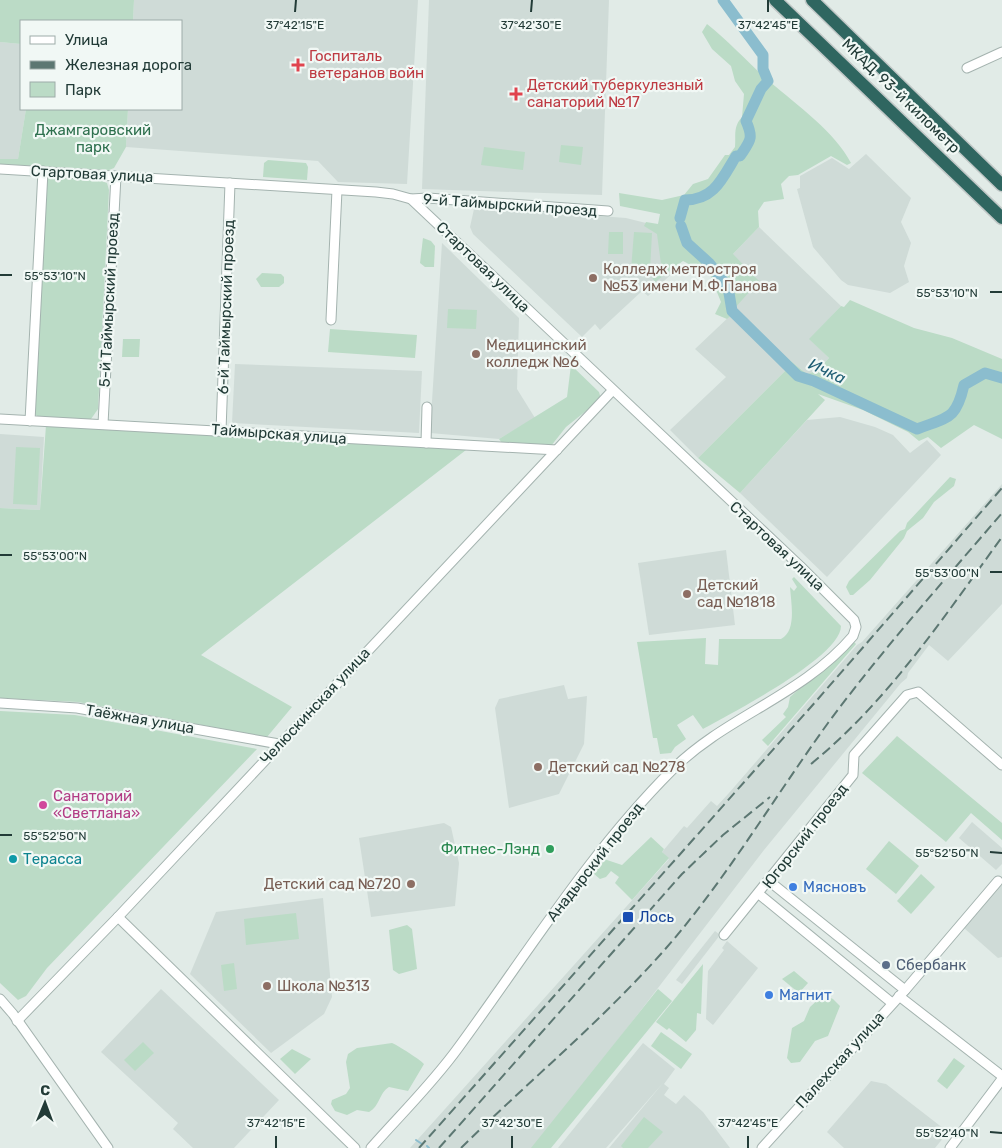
<svg xmlns="http://www.w3.org/2000/svg" width="1002" height="1148" font-family="Rubik,sans-serif">
	<style>
		.built { fill: #cfdbd7 }
		.green { fill: #bbdbc6 }
		.lines { fill: none; stroke-linecap: round; stroke-linejoin: round }
		.stream { stroke: #8bbdce; stroke-width: 2 }
		.river { stroke: #8bbdce; stroke-width: 11 }
		.minor-casing { stroke: #a4b3af; stroke-width: 11 }
		.highway-casing { stroke: #c1c8c7; stroke-width: 15 }
		.minor { stroke: #fff; stroke-width: 9 }
		.highway { stroke: #2f6660; stroke-width: 12 }
		.rail { stroke: #5c7772; stroke-width: 2; stroke-dasharray: 10 5; stroke-linecap: butt }
		.ticks { fill: none; stroke: #223b37; stroke-width: 2 }
		.health-dot { fill: #e0444e; stroke: #f1f8f5; stroke-width: 2 }
		.education-dot { fill: #8d6e63; stroke: #f1f8f5; stroke-width: 2 }
		.hotel-dot { fill: #d1479c; stroke: #f1f8f5; stroke-width: 2 }
		.leisure-dot { fill: #2e9e5b; stroke: #f1f8f5; stroke-width: 2 }
		.culture-dot { fill: #0f9aa8; stroke: #f1f8f5; stroke-width: 2 }
		.shop-dot { fill: #3f7fe0; stroke: #f1f8f5; stroke-width: 2 }
		.transit-dot { fill: #1a4fb4; stroke: #f1f8f5; stroke-width: 2 }
		.service-dot { fill: #5c6f8a; stroke: #f1f8f5; stroke-width: 2 }
		.labels { text-anchor: middle; dominant-baseline: central; stroke-width: 4.5; stroke-linejoin: round; paint-order: stroke }
		.health-label { font-size: 15px; fill: #be3a42; stroke: #f1f8f5; text-anchor: start }
		.street-label { font-size: 15px; fill: #223b37; stroke: #f1f8f5 }
		.park-label { font-size: 15px; fill: #2e704e; stroke: #f1f8f5 }
		.education-label { font-size: 15px; fill: #785e54; stroke: #f1f8f5; text-anchor: start }
		.hotel-label { font-size: 15px; fill: #b23c85; stroke: #f1f8f5; text-anchor: start }
		.leisure-label { font-size: 15px; fill: #27864d; stroke: #f1f8f5; text-anchor: end }
		.culture-label { font-size: 15px; fill: #0d838f; stroke: #f1f8f5; text-anchor: start }
		.shop-label { font-size: 15px; fill: #366cbe; stroke: #f1f8f5; text-anchor: start }
		.transit-label { font-size: 15px; fill: #164399; stroke: #f1f8f5; text-anchor: start }
		.service-label { font-size: 15px; fill: #4e5e75; stroke: #f1f8f5; text-anchor: start }
		.water-label { font-size: 16px; font-style: italic; fill: #1f5e74; stroke: #f1f8f5 }
		.ticks-label { font-size: 12px; text-anchor: middle; fill: #223b37; stroke: #f1f8f5; stroke-width: 4.5; stroke-linejoin: round; paint-order: stroke }
	</style>
	<rect width="100%" height="100%" fill="#e1ebe7"/>
	<g class="built">
		<polygon points="134,0 418,0 407,184 338,182 318,161 126,147 128,109 181,109 181,21 133,21"/>
		<polygon points="429,0 609,0 602,195 422,189"/>
		<polygon points="0,42 21,44 21,109 26,109 18,159 11,160 0,159"/>
		<polygon points="866,154 911,198 901,222 911,243 904,266 909,282 890,293 848,285 841,280 813,247 797,189 800,188 800,176 832,158 849,169"/>
		<polygon points="479,207 626,218 666,228 680,266 648,296 642,291 600,330 595,324 582,337 473,234 470,227 474,209"/>
		<polygon points="759,227 841,306 810,339 829,358 816,371 807,374 777,350 734,309 733,254"/>
		<polygon points="442,243 519,318 517,389 535,418 499,439 430,433"/>
		<polygon points="733,313 788,368 698,458 670,430 726,377 695,349"/>
		<polygon points="235,364 422,371 419,433 232,423"/>
		<polygon points="840,417 875,427 893,435 910,453 927,440 941,455 827,577 740,493 807,420"/>
		<polygon points="0,434 44,437 40,510 0,508"/>
		<polygon points="1002,484 1002,604 948,661 929,645 908,673 907,678 901,683 764,850 535,1148 410,1148 669,859 662,852 684,826 687,828 711,801 717,806 729,793 857,645 862,642"/>
		<polygon points="726,550 735,625 649,635 638,563"/>
		<polygon points="564,685 568,699 587,696 584,744 559,794 509,808 495,708 499,699"/>
		<polygon points="972,822 1002,848 1002,864 996,870 959,838"/>
		<polygon points="444,823 451,827 459,863 455,906 371,917 359,838"/>
		<polygon points="1002,882 1002,957 998,958 964,928"/>
		<polygon points="323,898 332,997 324,1014 271,1053 190,974 216,912"/>
		<polygon points="715,931 720,935 682,984 676,980"/>
		<polygon points="727,941 758,968 713,1025 706,1019 708,971 724,950 722,948"/>
		<polygon points="161,989 279,1100 234,1148 193,1148 173,1129 178,1123 101,1052"/>
		<polygon points="643,1043 675,1069 664,1084 669,1088 664,1095 676,1104 684,1095 703,1112 730,1148 609,1148 663,1083 606,1148 558,1148"/>
		<polygon points="871,1081 886,1084 948,1132 935,1148 844,1148 827,1132"/>
	</g>
	<g class="green">
		<polygon points="0,0 134,0 133,21 21,21 21,44 0,42"/>
		<path d="M707 24C730 42 748 63 770 82 797 105 835 132 851 163L847 165 831 156 798 175 789 176 781 184 784 199 764 202 758 211 759 227 733 254 759 281 734 309 777 350 807 374 816 371 829 358 809 339 841 306 844 307 850 300 914 328 952 338 1002 359V439L974 425 941 448 928 437 919 441 908 432 863 410 818 394 825 400 740 493 698 458 788 368 734 313 727 319 715 314 721 302 710 275 683 261 655 282 651 276 661 264 657 234 644 226 646 222 658 224 660 214 620 206 619 193 662 200 684 195 693 184 708 179 725 155H729L735 147C736 134 733 127 742 117L744 94 735 81 731 66 712 49 702 32Z"/>
		<polygon points="26,109 128,109 126,147 114,168 109,170 0,164 0,159 18,159"/>
		<polygon points="561,145 583,147 581,165 559,162"/>
		<polygon points="484,147 525,152 523,170 481,165"/>
		<polygon points="268,160 306,163 308,167 307,180 263,177 264,163"/>
		<polygon points="46,178 96,179 107,183 109,190 98,409 91,419 86,420 39,417 33,413"/>
		<polygon points="609,232 623,232 623,254 608,254"/>
		<polygon points="634,232 652,233 650,271 631,270"/>
		<polygon points="423,238 431,241 435,246 434,267 425,267 420,263"/>
		<polygon points="262,273 281,274 284,277 284,283 279,287 261,287 256,279"/>
		<polygon points="448,309 477,310 476,329 447,328"/>
		<polygon points="330,329 417,335 415,358 328,352"/>
		<polygon points="123,339 140,339 139,357 122,357"/>
		<polygon points="571,365 599,392 601,399 566,427 551,446 502,443 499,439 567,397"/>
		<polygon points="46,425 466,450 201,655 292,707 267,737 78,702 0,698 0,508 40,510"/>
		<polygon points="16,447 40,448 37,505 13,504"/>
		<polygon points="950,477 956,479 954,486 934,502 923,518 907,531 904,538 870,580 853,595 850,595 846,587 849,581 900,531 905,529 907,523"/>
		<path d="M794 577 841 626C841 657 730 714 703 729L693 715 677 725 686 739 675 747 671 753 660 754 657 738H653L637 642 706 638 705 664 718 665 719 639H781C797 631 791 603 790 587L794 591 797 587 792 579Z"/>
		<polygon points="854,642 856,644 768,746 762,740 786,717 783,714 788,707 790,697"/>
		<polygon points="0,711 75,715 257,749 47,968 26,996 18,1000 0,983"/>
		<polygon points="897,736 1002,823 1002,840 971,813 946,842 862,773"/>
		<polygon points="651,837 664,849 662,852 669,858 632,900 615,883 619,877 611,871 606,877 600,879 593,873 604,859 622,865"/>
		<polygon points="889,841 919,866 896,894 866,869"/>
		<polygon points="921,874 935,887 911,914 897,901"/>
		<polygon points="296,913 299,939 246,945 244,919"/>
		<polygon points="407,925 412,929 417,969 399,974 393,970 389,930"/>
		<polygon points="234,963 237,989 224,991 221,965"/>
		<polygon points="703,964 701,1014 697,1013 696,1030 686,1042 669,1028 667,1030 656,1022"/>
		<polygon points="794,971 808,983 799,993 782,979"/>
		<polygon points="658,989 672,1001 551,1148 531,1148"/>
		<polygon points="823,995 833,999 840,1006 828,1036 815,1041 800,1062 791,1063 787,1058 792,1028 804,1021 810,1007"/>
		<polygon points="661,1032 692,1054 681,1069 651,1046"/>
		<polygon points="143,1042 154,1053 135,1071 124,1060"/>
		<path d="M392 1043C397 1045 421 1060 424 1064L408 1091 389 1087C379 1093 380 1106 369 1112L357 1110 347 1115 335 1111 331 1104 332 1100 346 1094 350 1088 346 1062 348 1054 357 1048Z"/>
		<polygon points="292,1049 311,1059 295,1074 280,1059"/>
		<polygon points="954,1058 965,1066 947,1089 937,1081"/>
		<polygon points="644,1117 663,1132 648,1148 623,1148 621,1146"/>
	</g>
	<g class="lines">
		<g class="stream">
			<polyline points="416,1140 422,1144"/>
			<polyline points="427,1146 429,1148"/>
		</g>
		<g class="river">
			<path d="M680 218 685 200C714 200 722 179 736 156H740C750 141 754 139 746 121L761 89 768 81 763 69V55L723 0"/>
			<path d="M681 226 687 243 709 263 728 287 732 311 798 376 814 381 917 429C948 417 956 420 964 385L985 373 1002 378"/>
		</g>
		<g class="minor-casing">
			<g id="minor">
				<polyline points="967,68 1002,52"/>
				<path d="M0 169 376 192 393 194 411 199 800 566 854 620 856 627 853 636C802 696 726 716 672 770 589 853 527 954 458 1048 432 1084 400 1115 371 1148"/>
				<polyline points="411,199 428,198 608,211"/>
				<polyline points="331,320 337,190"/>
				<polyline points="0,419 557,450"/>
				<polyline points="30,421 43,171"/>
				<polyline points="103,424 116,176"/>
				<polyline points="221,431 230,183"/>
				<polyline points="426,443 427,407"/>
				<polyline points="0,703 77,708 279,744"/>
				<polyline points="769,881 905,990"/>
				<polyline points="759,894 892,1003"/>
				<polyline points="118,917 355,1148"/>
				<polyline points="724,935 853,775 854,755 907,695 918,692 1002,765"/>
				<polyline points="899,996 1002,1076"/>
				<polyline points="0,999 13,1014 108,1148"/>
				<polyline points="17,1021 118,917 612,391"/>
				<polyline points="762,1148 906,989 998,881"/>
				<polyline points="950,1148 1002,1079"/>
			</g>
		</g>
		<g class="highway-casing">
			<g id="highway">
				<polyline points="775,0 1002,218"/>
				<polyline points="812,0 1002,185"/>
			</g>
		</g>
		<use href="#minor" class="minor"/>
		<use href="#highway" class="highway"/>
		<g class="rail">
			<path d="M811 764C888 701 944 617 1002 537"/>
			<polyline points="419,1148 818,699 1002,488"/>
			<polyline points="439,1148 682,874 723,835 770,797"/>
			<path d="M461 1148C532 1078 609 1015 674 939 731 871 776 795 828 723 882 650 943 582 1002 513"/>
		</g>
	</g>
	<path class="ticks" d="M295 12 296 0M531 12 532 0M768 12V0M0 275H12M990 292H1002M0 555H12M990 572H1002M0 835H12M990 852 1002 853M990 1132 1002 1133M276 1148V1136M512 1148V1136M748 1148V1136"/>
	<g class="health-dot">
		<path d="M295.5 57.5h5v5h5v5h-5v5h-5v-5h-5v-5h5z"/>
		<path d="M513.5 86.5h5v5h5v5h-5v5h-5v-5h-5v-5h5z"/>
	</g>
	<g class="education-dot">
		<circle cx="593" cy="278" r="5"/>
		<circle cx="476" cy="354" r="5"/>
		<circle cx="687" cy="594" r="5"/>
		<circle cx="538" cy="767" r="5"/>
		<circle cx="411" cy="884" r="5"/>
		<circle cx="267" cy="986" r="5"/>
	</g>
	<circle class="hotel-dot" cx="43" cy="805" r="5"/>
	<circle class="leisure-dot" cx="550" cy="849" r="5"/>
	<circle class="culture-dot" cx="13" cy="859" r="5"/>
	<g class="shop-dot">
		<circle cx="793" cy="887" r="5"/>
		<circle cx="769" cy="995" r="5"/>
	</g>
	<rect class="transit-dot" x="622" y="911" width="12" height="12" rx="2.5"/>
	<circle class="service-dot" cx="886" cy="965" r="5"/>
	<g class="labels">
		<g class="health-label">
			<text x="309" y="56">Госпиталь<tspan x="309" dy="17">ветеранов войн</tspan></text>
			<text x="527" y="85">Детский туберкулезный<tspan x="527" dy="17">санаторий №17</tspan></text>
		</g>
		<g class="street-label">
			<text transform="translate(901 96) rotate(44)">МКАД, 93-й километр</text>
			<text transform="translate(92 174) rotate(3)">Стартовая улица</text>
			<text transform="translate(510 205) rotate(4)">9-й Таймырский проезд</text>
			<text transform="translate(483 267) rotate(44)">Стартовая улица</text>
			<text transform="translate(109 300) rotate(-87)">5-й Таймырский проезд</text>
			<text transform="translate(226 307) rotate(-88)">6-й Таймырский проезд</text>
			<text transform="translate(279 434) rotate(4)">Таймырская улица</text>
			<text transform="translate(777 546) rotate(43)">Стартовая улица</text>
			<text transform="translate(315 706) rotate(-47)">Челюскинская улица</text>
			<text transform="translate(140 719) rotate(10)">Таёжная улица</text>
			<text transform="translate(805 836) rotate(-52)">Югорский проезд</text>
			<text transform="translate(595 862) rotate(-52)">Анадырский проезд</text>
			<text transform="translate(840 1060) rotate(-48)">Палехская улица</text>
		</g>
		<g class="park-label">
			<text x="93" y="130">Джамгаровский<tspan x="93" dy="17">парк</tspan></text>
		</g>
		<g class="education-label">
			<text x="603" y="269">Колледж метростроя<tspan x="603" dy="17">№53 имени М.Ф.Панова</tspan></text>
			<text x="486" y="345">Медицинский<tspan x="486" dy="17">колледж №6</tspan></text>
			<text x="697" y="585">Детский<tspan x="697" dy="17">сад №1818</tspan></text>
			<text x="548" y="767">Детский сад №278</text>
			<text x="401" y="884" text-anchor="end">Детский сад №720</text>
			<text x="277" y="986">Школа №313</text>
		</g>
		<g class="hotel-label">
			<text x="53" y="796">Санаторий<tspan x="53" dy="17">«Светлана»</tspan></text>
		</g>
		<g class="leisure-label">
			<text x="540" y="849">Фитнес-Лэнд</text>
		</g>
		<g class="culture-label">
			<text x="23" y="859">Терасса</text>
		</g>
		<g class="shop-label">
			<text x="803" y="887">Мясновъ</text>
			<text x="779" y="995">Магнит</text>
		</g>
		<g class="transit-label">
			<text x="639" y="917">Лось</text>
		</g>
		<g class="service-label">
			<text x="896" y="965">Сбербанк</text>
		</g>
		<g class="water-label">
			<text transform="translate(827 371) rotate(25)">Ичка</text>
		</g>
	</g>
	<g class="ticks-label">
		<text x="295" y="29">37°42'15"E</text>
		<text x="531" y="29">37°42'30"E</text>
		<text x="768" y="29">37°42'45"E</text>
		<text x="55" y="280">55°53'10"N</text>
		<text x="947" y="297">55°53'10"N</text>
		<text x="55" y="560">55°53'00"N</text>
		<text x="947" y="577">55°53'00"N</text>
		<text x="55" y="840">55°52'50"N</text>
		<text x="947" y="857">55°52'50"N</text>
		<text x="276" y="1127">37°42'15"E</text>
		<text x="512" y="1127">37°42'30"E</text>
		<text x="748" y="1127">37°42'45"E</text>
		<text x="947" y="1137">55°52'40"N</text>
	</g>
	<rect x="20" y="20" width="162" height="90" fill="#f1f8f5" stroke="#9eaca9"/>
	<rect x="30" y="36" width="25" height="8" fill="#ffffff" stroke="#9eaca9"/>
	<text x="65" y="45" font-size="15" fill="#223b37">Улица</text>
	<rect x="30" y="61" width="25" height="8" fill="#5c7772" stroke="#9eaca9"/>
	<text x="65" y="70" font-size="15" fill="#223b37">Железная дорога</text>
	<rect x="30" y="82" width="25" height="15" fill="#bbdbc6" stroke="#9eaca9"/>
	<text x="65" y="95" font-size="15" fill="#223b37">Парк</text>
	<g transform="translate(45 1103) rotate(1)" stroke="#f1f8f5" stroke-width="4" paint-order="stroke">
	<path d="M0-4L9 19L0 12L-9 19Z" fill="#223b37"/>
	<text y="-8" font-size="14" font-weight="bold" text-anchor="middle" fill="#223b37">С</text>
	</g>
</svg>
